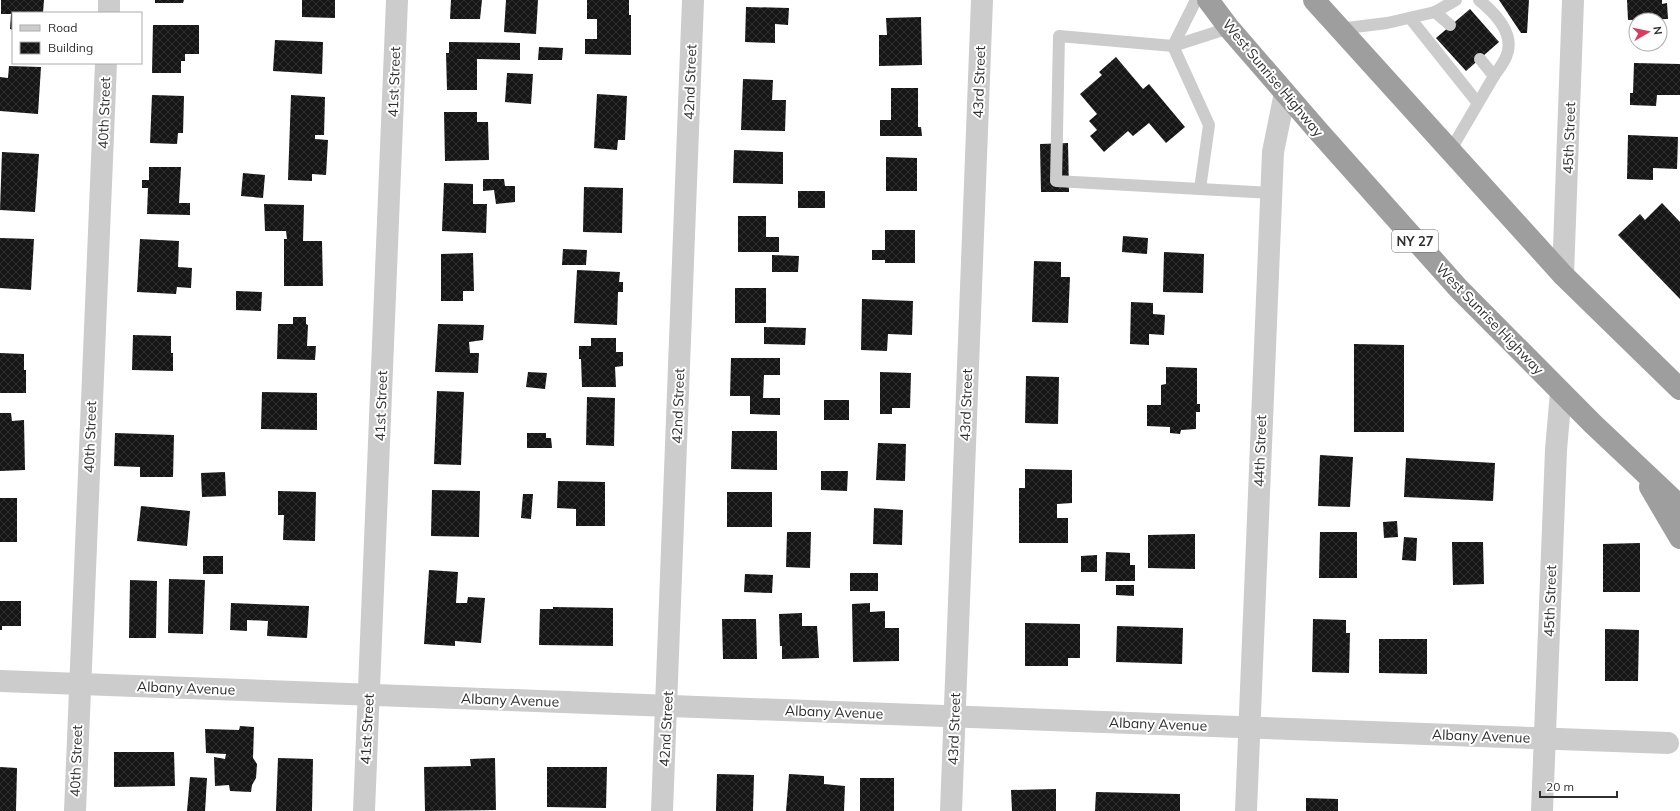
<svg xmlns="http://www.w3.org/2000/svg" width="1680" height="811" font-family="Mulish,sans-serif">
	<style>
		.building { fill: url(#building-cross-hatch) }
		.lines { fill: none; stroke-linecap: round; stroke-linejoin: round }
		.service { stroke: #ccc; stroke-width: 12 }
		.minor { stroke: #ccc; stroke-width: 22 }
		.trunk { stroke: #9e9e9e; stroke-width: 22 }
		.labels { text-anchor: middle; dominant-baseline: central; stroke-width: 4; stroke-linejoin: round; paint-order: stroke }
		.shield { fill: #fff; stroke: #6d6d6d; stroke-width: 1 }
		.shield-label { font-size: 13px; font-weight: bold; fill: #2f2f2f }
		.street-label { font-size: 14px; fill: #2f2f2f; stroke: #fff }
	</style>
	<defs>
		<pattern id="building-cross-hatch" width="8" height="8" patternUnits="userSpaceOnUse"><rect width="8" height="8" fill="#161616"/><path d="M0 0l8 8M0 8l8-8" fill="none" stroke="#303030"/></pattern>
	</defs>
	<rect width="100%" height="100%" fill="#fff"/>
	<g class="building">
		<polygon points="1,0 44,0 43,13 13,13 13,30 10,29 11,14 1,14"/>
		<polygon points="155,0 184,0 183,3 155,3"/>
		<polygon points="302,0 335,0 335,18 302,17"/>
		<polygon points="451,0 482,0 480,19 450,19"/>
		<polygon points="506,0 538,0 536,34 504,32"/>
		<polygon points="587,0 629,0 629,15 631,15 631,55 585,54 585,39 597,39 597,19 587,19"/>
		<polygon points="1499,0 1529,0 1527,33 1521,33"/>
		<polygon points="1627,0 1662,0 1662,4 1667,3 1668,19 1628,20"/>
		<polygon points="746,7 789,8 788,25 775,24 775,43 745,42"/>
		<polygon points="1470,9 1499,42 1466,71 1436,38"/>
		<polygon points="921,17 922,65 879,66 879,35 887,35 886,18"/>
		<polygon points="153,25 199,25 199,54 185,54 185,61 181,61 181,73 152,73"/>
		<polygon points="275,40 323,42 322,74 273,71"/>
		<polygon points="449,42 520,43 520,60 477,59 477,90 447,90 446,53 449,53"/>
		<polygon points="539,47 563,48 562,60 538,60"/>
		<polygon points="1116,57 1143,89 1149,84 1185,127 1166,143 1149,123 1133,136 1128,131 1104,152 1090,136 1097,130 1089,121 1097,114 1080,94 1102,75 1099,72"/>
		<polygon points="1634,63 1680,64 1680,95 1657,95 1656,106 1630,105 1630,93 1633,93"/>
		<polygon points="9,66 41,67 38,114 0,111 0,77 8,78"/>
		<polygon points="507,73 533,74 531,104 505,102"/>
		<polygon points="743,79 773,80 772,100 786,100 785,131 741,130"/>
		<polygon points="891,88 918,88 918,127 921,127 922,136 880,136 880,120 891,120"/>
		<polygon points="597,94 627,96 625,140 618,140 617,150 594,148"/>
		<polygon points="152,95 184,96 183,133 178,133 177,144 150,143"/>
		<polygon points="291,95 325,97 324,135 315,135 315,139 328,140 326,175 312,174 312,181 288,180"/>
		<polygon points="444,112 477,112 477,122 488,122 489,160 445,161"/>
		<polygon points="1628,135 1678,137 1677,169 1653,168 1653,180 1627,179"/>
		<polygon points="1068,143 1069,192 1041,192 1040,144"/>
		<polygon points="734,150 783,152 783,184 733,183"/>
		<polygon points="2,152 39,154 35,212 0,210"/>
		<polygon points="886,157 917,158 917,191 886,191"/>
		<polygon points="149,167 181,167 179,203 190,203 190,215 147,214 148,188 142,188 142,180 149,180"/>
		<polygon points="243,173 265,175 263,198 241,196"/>
		<polygon points="483,179 504,179 505,186 515,186 515,202 496,204 494,190 483,191"/>
		<polygon points="444,183 473,184 473,204 487,204 486,233 442,231"/>
		<polygon points="584,187 623,188 622,233 583,232"/>
		<rect x="798" y="191" width="27" height="17"/>
		<polygon points="1662,203 1680,222 1680,299 1618,235 1640,214 1645,220"/>
		<polygon points="264,204 304,205 303,241 322,241 323,286 284,286 284,239 287,239 286,231 265,231"/>
		<polygon points="738,216 766,216 766,237 779,237 779,252 738,252"/>
		<polygon points="885,230 915,230 915,263 885,263 885,260 872,260 872,250 885,250"/>
		<polygon points="1123,236 1148,238 1147,254 1122,252"/>
		<polygon points="0,238 34,239 31,290 0,288"/>
		<polygon points="140,239 179,241 178,267 192,268 191,288 177,287 176,294 137,292"/>
		<polygon points="563,249 587,250 586,265 562,265"/>
		<polygon points="1164,252 1204,254 1203,293 1163,292"/>
		<polygon points="473,253 474,291 463,291 463,301 441,301 441,254"/>
		<polygon points="772,255 799,256 798,272 772,272"/>
		<polygon points="1034,261 1061,262 1061,277 1070,277 1068,323 1032,322"/>
		<polygon points="577,270 620,272 619,282 623,282 623,292 618,292 617,325 574,323"/>
		<rect x="735" y="288" width="31" height="35"/>
		<polygon points="236,291 262,292 261,311 236,310"/>
		<polygon points="862,299 913,301 912,335 888,334 887,351 861,350"/>
		<polygon points="1131,302 1153,303 1153,314 1165,315 1164,335 1149,334 1149,345 1130,344"/>
		<polygon points="293,317 306,317 306,324 308,325 307,346 316,346 315,360 277,359 278,324 293,324"/>
		<polygon points="438,324 484,325 483,340 469,342 470,353 479,353 478,373 435,372"/>
		<polygon points="764,327 806,328 805,345 764,344"/>
		<polygon points="133,335 171,336 171,353 173,353 173,371 132,370"/>
		<polygon points="591,338 616,338 616,352 623,352 623,366 615,367 616,387 582,387 581,359 579,359 579,346 591,346"/>
		<polygon points="1354,344 1404,345 1404,432 1354,432"/>
		<polygon points="0,353 24,354 24,370 26,370 26,393 0,393"/>
		<polygon points="731,358 780,358 780,375 764,375 763,398 780,398 780,415 750,414 750,396 730,396"/>
		<polygon points="1166,367 1197,368 1197,404 1200,404 1200,412 1196,412 1196,429 1181,430 1180,434 1170,433 1170,427 1147,426 1147,405 1161,405 1161,385 1166,384"/>
		<polygon points="528,372 547,373 545,389 526,387"/>
		<polygon points="880,372 911,373 910,408 892,408 892,414 880,414"/>
		<polygon points="1026,376 1059,377 1058,424 1025,423"/>
		<polygon points="437,391 464,392 461,465 434,464"/>
		<polygon points="262,392 317,393 317,430 261,429"/>
		<polygon points="587,397 615,398 614,446 586,445"/>
		<rect x="824" y="400" width="25" height="20"/>
		<polygon points="0,413 11,413 12,421 24,420 25,470 0,471"/>
		<polygon points="732,431 777,431 777,470 731,469"/>
		<polygon points="115,433 174,435 173,477 140,477 140,467 114,466"/>
		<polygon points="527,433 546,433 546,438 551,438 552,448 527,448"/>
		<polygon points="878,443 906,444 905,481 876,480"/>
		<polygon points="1320,455 1353,457 1350,507 1318,506"/>
		<polygon points="1406,458 1495,463 1493,501 1404,497"/>
		<polygon points="1025,469 1072,470 1072,503 1057,504 1057,518 1068,518 1068,543 1019,543 1019,488 1025,488"/>
		<polygon points="821,471 848,471 847,491 821,490"/>
		<polygon points="225,472 226,496 202,497 201,473"/>
		<polygon points="558,481 605,482 605,526 576,526 576,509 557,508"/>
		<polygon points="432,490 480,491 479,537 431,536"/>
		<polygon points="278,491 316,492 315,541 283,540 284,515 278,515"/>
		<rect x="727" y="492" width="45" height="35"/>
		<polygon points="523,494 533,494 531,519 521,518"/>
		<rect x="0" y="498" width="17" height="44"/>
		<polygon points="141,506 190,511 187,546 137,541"/>
		<polygon points="874,508 903,510 902,545 873,544"/>
		<polygon points="1397,521 1398,537 1384,538 1383,522"/>
		<polygon points="787,532 811,532 810,568 786,567"/>
		<polygon points="1320,532 1357,532 1357,578 1319,578"/>
		<polygon points="1195,534 1195,569 1148,568 1148,535"/>
		<polygon points="1404,537 1417,538 1416,561 1402,560"/>
		<polygon points="1452,542 1483,542 1484,584 1453,585"/>
		<polygon points="1640,543 1640,592 1603,592 1603,544"/>
		<polygon points="1106,552 1130,553 1130,565 1135,565 1135,581 1105,581"/>
		<polygon points="1097,555 1097,572 1081,572 1081,556"/>
		<rect x="203" y="556" width="20" height="18"/>
		<polygon points="429,570 458,572 456,603 467,603 468,597 485,598 481,643 455,641 455,646 424,644"/>
		<rect x="850" y="573" width="28" height="18"/>
		<polygon points="745,574 773,575 772,593 744,592"/>
		<polygon points="169,579 205,580 203,634 168,633"/>
		<polygon points="130,580 157,581 156,638 129,638"/>
		<polygon points="1116,585 1134,585 1134,596 1116,595"/>
		<polygon points="0,601 21,601 21,626 2,626 2,630 0,630"/>
		<polygon points="231,603 309,606 307,638 267,636 268,621 247,620 247,631 230,630"/>
		<polygon points="870,603 870,612 885,611 885,628 899,628 899,661 853,662 852,604"/>
		<polygon points="553,607 613,608 613,646 539,645 540,609 553,609"/>
		<polygon points="802,613 802,626 817,626 819,658 782,659 782,646 780,646 779,614"/>
		<polygon points="722,619 756,619 757,659 723,659"/>
		<polygon points="1313,619 1346,620 1346,633 1350,633 1349,673 1312,672"/>
		<polygon points="1025,623 1080,624 1080,658 1068,658 1068,666 1025,666"/>
		<polygon points="1117,626 1183,628 1182,664 1116,662"/>
		<polygon points="1605,629 1639,630 1638,681 1605,681"/>
		<polygon points="1379,639 1427,639 1427,674 1379,673"/>
		<polygon points="240,726 254,727 253,758 257,764 256,778 252,785 251,792 230,791 229,785 215,786 214,757 225,759 226,754 206,753 205,729 239,730"/>
		<polygon points="114,752 174,752 175,786 114,787"/>
		<polygon points="278,758 313,759 312,811 276,811"/>
		<polygon points="495,758 496,810 425,811 424,767 471,766 470,759"/>
		<polygon points="0,767 17,768 16,811 0,811"/>
		<polygon points="547,767 607,767 606,808 547,807"/>
		<polygon points="717,774 754,775 753,811 716,811"/>
		<polygon points="789,774 824,776 824,784 845,786 844,811 786,811"/>
		<polygon points="190,777 207,778 205,811 187,811"/>
		<rect x="860" y="778" width="34" height="33"/>
		<polygon points="1056,789 1056,811 1012,811 1011,790"/>
		<polygon points="1096,792 1180,794 1180,811 1095,811"/>
		<polygon points="1306,798 1338,799 1338,811 1306,811"/>
	</g>
	<g class="lines">
		<g class="service">
			<path d="M1479 0C1495 13 1516 35 1506 57 1503 64 1498 70 1494 76"/>
			<polyline points="1435,12 1456,0"/>
			<polyline points="1410,18 1477,102"/>
			<polyline points="1339,29 1387,23 1435,12 1450,25"/>
			<polyline points="1173,46 1209,125 1200,189 1056,181 1059,36 1173,46 1229,28"/>
			<polyline points="1173,46 1196,0"/>
			<polyline points="1450,151 1494,76 1480,59"/>
			<polyline points="1200,189 1272,193"/>
		</g>
		<g class="minor">
			<polyline points="109,13 109,0"/>
			<polyline points="1563,275 1573,0"/>
			<polyline points="0,681 1668,743"/>
			<polyline points="75,811 106,63"/>
			<polyline points="364,811 397,0"/>
			<polyline points="662,811 693,0"/>
			<polyline points="951,811 982,0"/>
			<polyline points="1246,811 1273,152 1285,93"/>
			<polyline points="1542,811 1556,450 1561,392"/>
		</g>
		<g class="trunk">
			<polyline points="1208,0 1229,28 1319,132 1459,289 1593,424 1680,506"/>
			<polyline points="1314,0 1563,275 1680,389"/>
			<polyline points="1650,487 1680,538"/>
		</g>
	</g>
	<g class="labels">
		<rect class="shield" x="1392" y="230" width="46" height="22" rx="3"/>
		<g class="shield-label">
			<text x="1415" y="241">NY 27</text>
		</g>
		<g class="street-label">
			<text transform="translate(1273 78) rotate(50)">West Sunrise Highway</text>
			<text transform="translate(394 82) rotate(-88)">41st Street</text>
			<text transform="translate(690 82) rotate(-88)">42nd Street</text>
			<text transform="translate(979 82) rotate(-88)">43rd Street</text>
			<text transform="translate(104 113) rotate(-88)">40th Street</text>
			<text transform="translate(1569 138) rotate(-88)">45th Street</text>
			<text transform="translate(1490 319) rotate(46)">West Sunrise Highway</text>
			<text transform="translate(966 405) rotate(-88)">43rd Street</text>
			<text transform="translate(381 406) rotate(-88)">41st Street</text>
			<text transform="translate(678 406) rotate(-88)">42nd Street</text>
			<text transform="translate(90 437) rotate(-88)">40th Street</text>
			<text transform="translate(1260 451) rotate(-88)">44th Street</text>
			<text transform="translate(1550 601) rotate(-88)">45th Street</text>
			<text transform="translate(186 688) rotate(2)">Albany Avenue</text>
			<text transform="translate(510 700) rotate(2)">Albany Avenue</text>
			<text transform="translate(834 712) rotate(2)">Albany Avenue</text>
			<text transform="translate(1158 724) rotate(2)">Albany Avenue</text>
			<text transform="translate(367 729) rotate(-87)">41st Street</text>
			<text transform="translate(666 729) rotate(-87)">42nd Street</text>
			<text transform="translate(954 729) rotate(-88)">43rd Street</text>
			<text transform="translate(1481 736) rotate(2)">Albany Avenue</text>
			<text transform="translate(76 761) rotate(-88)">40th Street</text>
		</g>
	</g>
	<rect x="12" y="12" width="130" height="52" fill="#ffffff" stroke="#acacac"/>
	<rect x="20" y="25" width="20" height="6" fill="#cccccc" stroke="#acacac"/>
	<text x="48" y="32" font-size="12" fill="#2f2f2f">Road</text>
	<rect x="20" y="42" width="20" height="12" fill="url(#building-cross-hatch)" stroke="#acacac"/>
	<text x="48" y="52" font-size="12" fill="#2f2f2f">Building</text>
	<g transform="translate(1648 32) rotate(81)"><circle r="19" fill="#ffffff" stroke="#acacac"/>
	<path d="M0-3L7 15L0 10L-7 15Z" fill="#dc3b5f"/>
	<text y="-6" font-size="11" font-weight="bold" text-anchor="middle" fill="#2f2f2f">N</text>
	</g>
	<path d="M1540 791v6h77v-6" fill="none" stroke="#2f2f2f" stroke-width="2"/>
	<text x="1546" y="791" font-size="12" fill="#2f2f2f" stroke="#ffffff" stroke-width="3" paint-order="stroke">20 m</text>
</svg>
